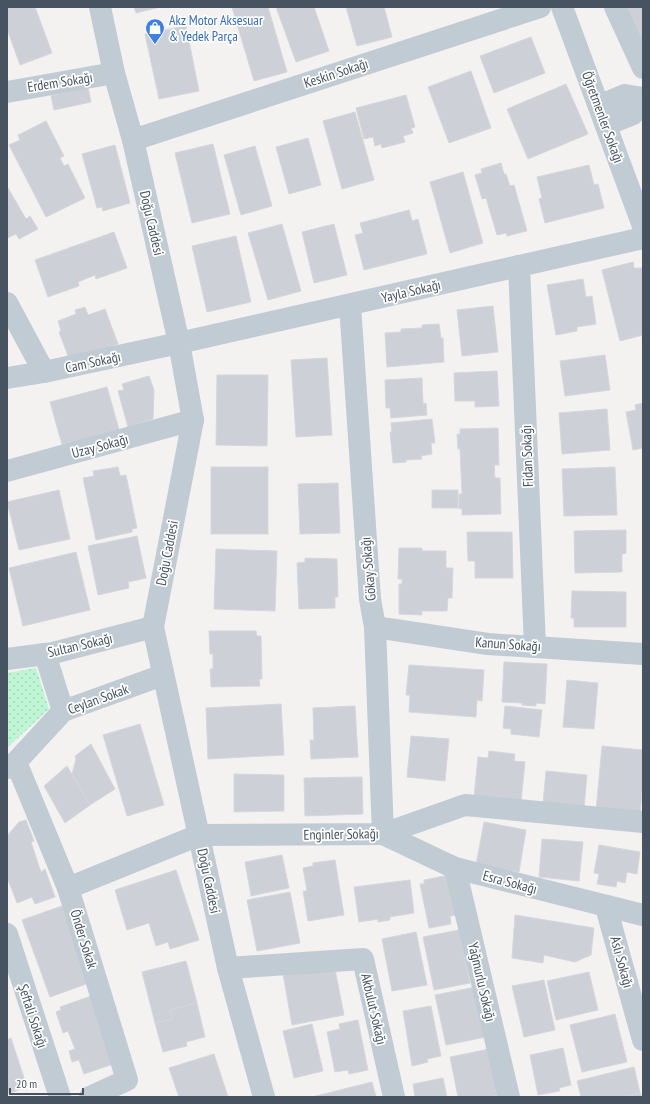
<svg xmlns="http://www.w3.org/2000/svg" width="650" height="1104" font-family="'PT Sans Narrow',sans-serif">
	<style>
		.park { fill: url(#park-dots) }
		.building { fill: #cdd0d6; stroke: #d5d7dd }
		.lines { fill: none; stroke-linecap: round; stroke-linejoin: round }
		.minor { stroke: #c1cbd4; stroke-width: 22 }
		.labels { text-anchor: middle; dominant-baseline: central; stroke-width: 3.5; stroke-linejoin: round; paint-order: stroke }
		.shop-label { font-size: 14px; fill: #366cbe; stroke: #fff; text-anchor: start }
		.street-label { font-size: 14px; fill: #475361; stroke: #fff }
	</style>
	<defs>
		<pattern id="park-dots" width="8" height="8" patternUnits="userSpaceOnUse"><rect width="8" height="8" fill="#bdf5d5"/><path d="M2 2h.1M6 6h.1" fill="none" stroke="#a4d4b9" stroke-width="1.8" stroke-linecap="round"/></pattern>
	</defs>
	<rect width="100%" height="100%" fill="#f4f1f1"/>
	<polygon class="park" points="36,668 49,709 7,748 7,673"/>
	<g class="building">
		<polygon points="7,7 35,7 52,53 20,65 7,29"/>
		<polygon points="134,7 160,7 136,13"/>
		<polygon points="232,7 268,7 287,72 254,81"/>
		<polygon points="276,7 314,7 329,51 296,62"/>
		<polygon points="346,7 384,7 392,37 357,46"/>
		<polygon points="627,7 643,7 643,53"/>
		<polygon points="186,26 199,91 159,99 145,34"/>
		<polygon points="531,37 545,73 494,93 480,56"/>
		<polygon points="471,71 491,128 449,143 428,87"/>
		<polygon points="566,84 588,134 528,159 507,109"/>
		<polygon points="88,87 91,102 54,110 51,96"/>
		<polygon points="406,95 415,127 411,128 413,133 403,136 405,142 382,148 381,144 375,146 373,137 364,139 356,108"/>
		<polygon points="355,112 374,180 342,189 323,121"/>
		<polygon points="46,121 64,156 60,158 64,166 68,164 85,198 46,217 9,145 20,140 18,135"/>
		<polygon points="308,138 321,185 289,194 276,147"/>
		<polygon points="213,144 230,214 192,223 175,153"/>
		<polygon points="115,145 130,203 103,211 102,207 97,208 82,154"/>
		<polygon points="255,146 272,206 241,215 224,155"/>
		<polygon points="501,163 504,174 506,174 510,186 514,185 527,231 507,236 506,233 497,235 486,198 482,199 475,175 482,173 481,169"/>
		<polygon points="589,165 594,185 598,184 604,208 545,223 539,199 542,198 537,177"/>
		<polygon points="463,172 483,243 450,253 430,182"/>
		<polygon points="8,188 26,219 30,216 38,229 19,239 16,234 7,238"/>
		<polygon points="409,210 412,221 418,219 427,254 364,270 355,235 363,233 360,223"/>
		<polygon points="282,224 301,291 268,300 248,233"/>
		<polygon points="334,224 347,275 314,283 302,232"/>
		<polygon points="114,232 127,268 96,279 95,275 78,282 79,286 48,297 35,260"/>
		<polygon points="236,236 251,302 207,312 192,246"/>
		<polygon points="633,262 634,268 643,268 643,335 620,341 602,270"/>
		<polygon points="583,279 586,297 592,296 596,324 577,327 577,331 556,335 547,285"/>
		<polygon points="493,306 498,352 462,356 457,310"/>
		<polygon points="85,307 88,315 105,309 118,344 70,361 59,332 61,331 58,321 76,314 75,310"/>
		<polygon points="439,324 441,338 443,338 444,362 387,367 385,333 401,332 401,329 422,328 422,325"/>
		<polygon points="605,355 610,390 565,396 560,361"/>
		<polygon points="327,358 332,435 296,437 291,360"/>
		<polygon points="497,371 499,406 475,407 475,401 455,401 454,373"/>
		<polygon points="217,375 268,375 267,446 216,445"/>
		<polygon points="149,376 154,390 153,419 128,427 118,391 124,390 122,384"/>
		<polygon points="422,378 423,404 426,403 427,415 391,418 390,408 386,408 385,380"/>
		<polygon points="107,387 120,433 63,448 50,402"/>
		<polygon points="643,403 643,450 643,448 633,450 626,412 636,410 635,405"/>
		<polygon points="607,409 610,450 562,454 559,413"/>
		<polygon points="432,419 435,443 431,443 432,454 421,456 422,459 406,460 406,462 393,463 390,432 392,432 391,423"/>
		<polygon points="498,428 499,465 494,465 495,478 500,478 501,514 462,515 462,508 459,509 459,494 462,494 460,449 458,449 457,434 460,434 460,429"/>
		<polygon points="118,467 120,476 126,475 137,528 132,529 132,532 96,540 83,478 94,476 93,471"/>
		<rect x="211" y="467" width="57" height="67"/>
		<polygon points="615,467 617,515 564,516 562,469"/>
		<polygon points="338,483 340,533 300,534 298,484"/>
		<polygon points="59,490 70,539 19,550 7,502"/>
		<rect x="432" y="490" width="26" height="18"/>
		<polygon points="626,530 626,553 622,554 622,572 575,573 574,531"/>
		<polygon points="467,532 512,532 513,578 475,578 475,561 468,561"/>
		<polygon points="137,536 146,578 128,582 129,588 98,595 88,546"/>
		<polygon points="399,548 422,548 422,551 446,551 446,568 453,568 452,598 448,598 447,611 422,611 422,615 399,614 399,584 402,584 402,579 398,579"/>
		<polygon points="216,549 277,551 275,611 214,609"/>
		<polygon points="76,552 90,610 23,626 9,568"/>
		<polygon points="305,558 337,559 338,597 335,597 335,608 299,609 297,563 305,562"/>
		<polygon points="572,591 626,592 626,627 574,627 574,618 571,618"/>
		<polygon points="209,631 256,631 257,636 261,636 262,679 259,679 260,686 211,687 210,669 213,669 213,654 210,654"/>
		<polygon points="504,662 547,664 545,704 536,703 536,706 522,705 522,703 502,702"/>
		<polygon points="409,665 484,670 482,701 477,700 476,717 409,712 410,695 406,695"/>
		<polygon points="567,680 598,683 594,729 563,727"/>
		<polygon points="281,704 284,755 208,759 206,708"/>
		<polygon points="355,706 358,757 311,759 310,740 314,740 313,708"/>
		<polygon points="505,706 542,710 539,737 511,734 511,729 503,728"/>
		<polygon points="140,724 164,805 127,816 103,735"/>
		<polygon points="411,736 449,739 445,781 407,777"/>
		<polygon points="91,744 115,789 90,805 72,774 76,759 75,756"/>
		<polygon points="602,746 643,750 643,780 640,815 596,811"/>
		<polygon points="489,751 515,754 514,761 525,762 521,802 474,797 478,757 488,758"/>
		<polygon points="67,766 90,805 65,823 44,786"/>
		<polygon points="546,771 587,775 584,808 543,804"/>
		<polygon points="234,774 284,775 284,811 234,812"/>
		<polygon points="362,777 363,814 305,816 304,778"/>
		<polygon points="26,820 34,841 31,842 41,872 45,869 55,897 35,904 32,897 17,903 7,877 7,836 19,822"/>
		<polygon points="484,822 526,830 519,872 476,865"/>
		<polygon points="542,839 583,842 579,881 539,877"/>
		<polygon points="599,845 640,852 637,874 627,872 625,883 617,881 616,887 597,884 599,874 594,873"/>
		<polygon points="282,855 289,888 251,896 245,862"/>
		<polygon points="335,860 344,915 308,921 303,891 307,891 303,868 313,866 313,863"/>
		<polygon points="176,870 199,940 170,949 168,942 156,946 149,923 127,930 115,890"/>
		<polygon points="449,875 457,915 450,916 451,924 429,928 420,884 424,884 424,880"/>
		<polygon points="410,880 414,913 390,917 390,920 378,922 378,919 359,922 354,887"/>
		<polygon points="290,892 300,943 257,951 247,900"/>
		<polygon points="62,906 89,983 50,997 22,920"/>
		<polygon points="515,915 594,928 591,955 575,962 544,955 543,963 512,958"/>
		<polygon points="459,930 470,983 434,990 423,937"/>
		<polygon points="416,932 427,985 392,991 382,939"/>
		<polygon points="186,961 197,1003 170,1010 172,1019 155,1023 142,972"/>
		<polygon points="334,964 344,1015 292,1025 283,974"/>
		<polygon points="589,972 598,1010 556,1020 547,981"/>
		<polygon points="544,980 555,1030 524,1037 512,986"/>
		<polygon points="476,987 486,1037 446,1045 435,995"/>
		<polygon points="94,995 119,1062 84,1074 79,1060 72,1062 69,1051 75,1049 68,1031 63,1033 56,1012 61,1010 60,1007"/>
		<polygon points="197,1003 205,1037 186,1042 187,1046 163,1052 155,1023 172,1019 170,1010"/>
		<polygon points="431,1006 441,1056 427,1059 428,1062 412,1066 403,1011"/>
		<polygon points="615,1014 627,1062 582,1072 570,1025"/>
		<polygon points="358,1020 368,1070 349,1074 348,1070 335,1072 327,1032 340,1029 339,1024"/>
		<polygon points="312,1024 323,1071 294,1078 283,1031"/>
		<polygon points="11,1038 27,1087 7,1094 7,1040"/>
		<polygon points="563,1048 571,1085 559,1088 560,1091 538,1095 530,1055"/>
		<polygon points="489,1049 499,1095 487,1097 458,1097 450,1057"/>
		<polygon points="214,1054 228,1097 179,1097 169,1068"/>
		<polygon points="634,1067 640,1093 622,1097 581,1097 577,1081"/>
		<polygon points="443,1078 447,1097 415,1097 413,1084"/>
		<polygon points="372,1082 376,1097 312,1097"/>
		<polygon points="640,1093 642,1097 622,1097"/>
	</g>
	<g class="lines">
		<g class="minor">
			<polyline points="100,7 114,73 133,140 179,343 193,420 153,627 228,968 264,1097"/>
			<polyline points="562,7 643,226"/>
			<polyline points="615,7 643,68"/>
			<polyline points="7,92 114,73"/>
			<polyline points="599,106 625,95 643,98"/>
			<polyline points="606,125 633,114 643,102"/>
			<polyline points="133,140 540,7"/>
			<polyline points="519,266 535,646"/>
			<polyline points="7,303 44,372"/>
			<polyline points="350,305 370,599 375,627 383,834 455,868 643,915"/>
			<polyline points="7,378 44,372 179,343 643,238"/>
			<polyline points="7,471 193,420"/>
			<polyline points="375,627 488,644 643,654"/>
			<polyline points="45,654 63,711"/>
			<polyline points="7,659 53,653 153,627"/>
			<polyline points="16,762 68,888 127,1080 90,1097"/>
			<polyline points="7,768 16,762 63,711 163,675"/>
			<polyline points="455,868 509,1097"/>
			<polyline points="68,888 199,835 383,834 465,805 643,822"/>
			<polyline points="606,907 643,1040"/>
			<polyline points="7,934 60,1097"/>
			<polyline points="228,968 363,959 394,1097"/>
		</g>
	</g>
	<defs>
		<g id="shop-pin" transform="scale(1)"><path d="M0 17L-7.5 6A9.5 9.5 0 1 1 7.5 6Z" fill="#3f7fe0" stroke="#fff"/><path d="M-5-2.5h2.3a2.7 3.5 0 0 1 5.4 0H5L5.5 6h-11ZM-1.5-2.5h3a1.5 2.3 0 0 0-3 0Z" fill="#fff"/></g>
	</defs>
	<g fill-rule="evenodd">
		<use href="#shop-pin" x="155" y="28"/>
	</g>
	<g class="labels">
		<g class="shop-label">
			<text x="169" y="20">Akz Motor Aksesuar<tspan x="169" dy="16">&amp; Yedek Parça</tspan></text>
		</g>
		<g class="street-label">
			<text transform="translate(336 73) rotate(-18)">Keskin Sokağı</text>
			<text transform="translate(60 82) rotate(-9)">Erdem Sokağı</text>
			<text transform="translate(603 117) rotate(70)">Öğretmenler Sokağı</text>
			<text transform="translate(152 223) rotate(77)">Doğu Caddesi</text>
			<text transform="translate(411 291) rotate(-13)">Yayla Sokağı</text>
			<text transform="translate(93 362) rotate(-12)">Cam Sokağı</text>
			<text transform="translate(100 446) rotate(-15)">Uzay Sokağı</text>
			<text transform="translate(527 456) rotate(-92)">Fidan Sokağı</text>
			<text transform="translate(167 553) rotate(-79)">Doğu Caddesi</text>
			<text transform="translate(368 569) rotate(-95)">Gökay Sokağı</text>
			<text transform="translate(508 644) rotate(4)">Kanun Sokağı</text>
			<text transform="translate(80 645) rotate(-13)">Sultan Sokağı</text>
			<text transform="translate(98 699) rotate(-20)">Ceylan Sokak</text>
			<text transform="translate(341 834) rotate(-1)">Enginler Sokağı</text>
			<text transform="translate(209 881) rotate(78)">Doğu Caddesi</text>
			<text transform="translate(510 882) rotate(15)">Esra Sokağı</text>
			<text transform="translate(84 939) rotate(73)">Önder Sokak</text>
			<text transform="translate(622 962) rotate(75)">Aslı Sokağı</text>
			<text transform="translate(482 982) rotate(77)">Yağmurlu Sokağı</text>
			<text transform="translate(374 1009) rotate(77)">Akbulut Sokağı</text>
			<text transform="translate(33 1016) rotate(72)">Şeftali Sokağı</text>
		</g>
	</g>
	<rect width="650" height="1104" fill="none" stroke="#475361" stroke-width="16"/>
	<path d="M10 1088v6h73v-6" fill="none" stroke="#475361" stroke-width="2"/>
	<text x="16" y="1088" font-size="12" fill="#475361" stroke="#ffffff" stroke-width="3" paint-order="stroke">20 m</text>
</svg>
